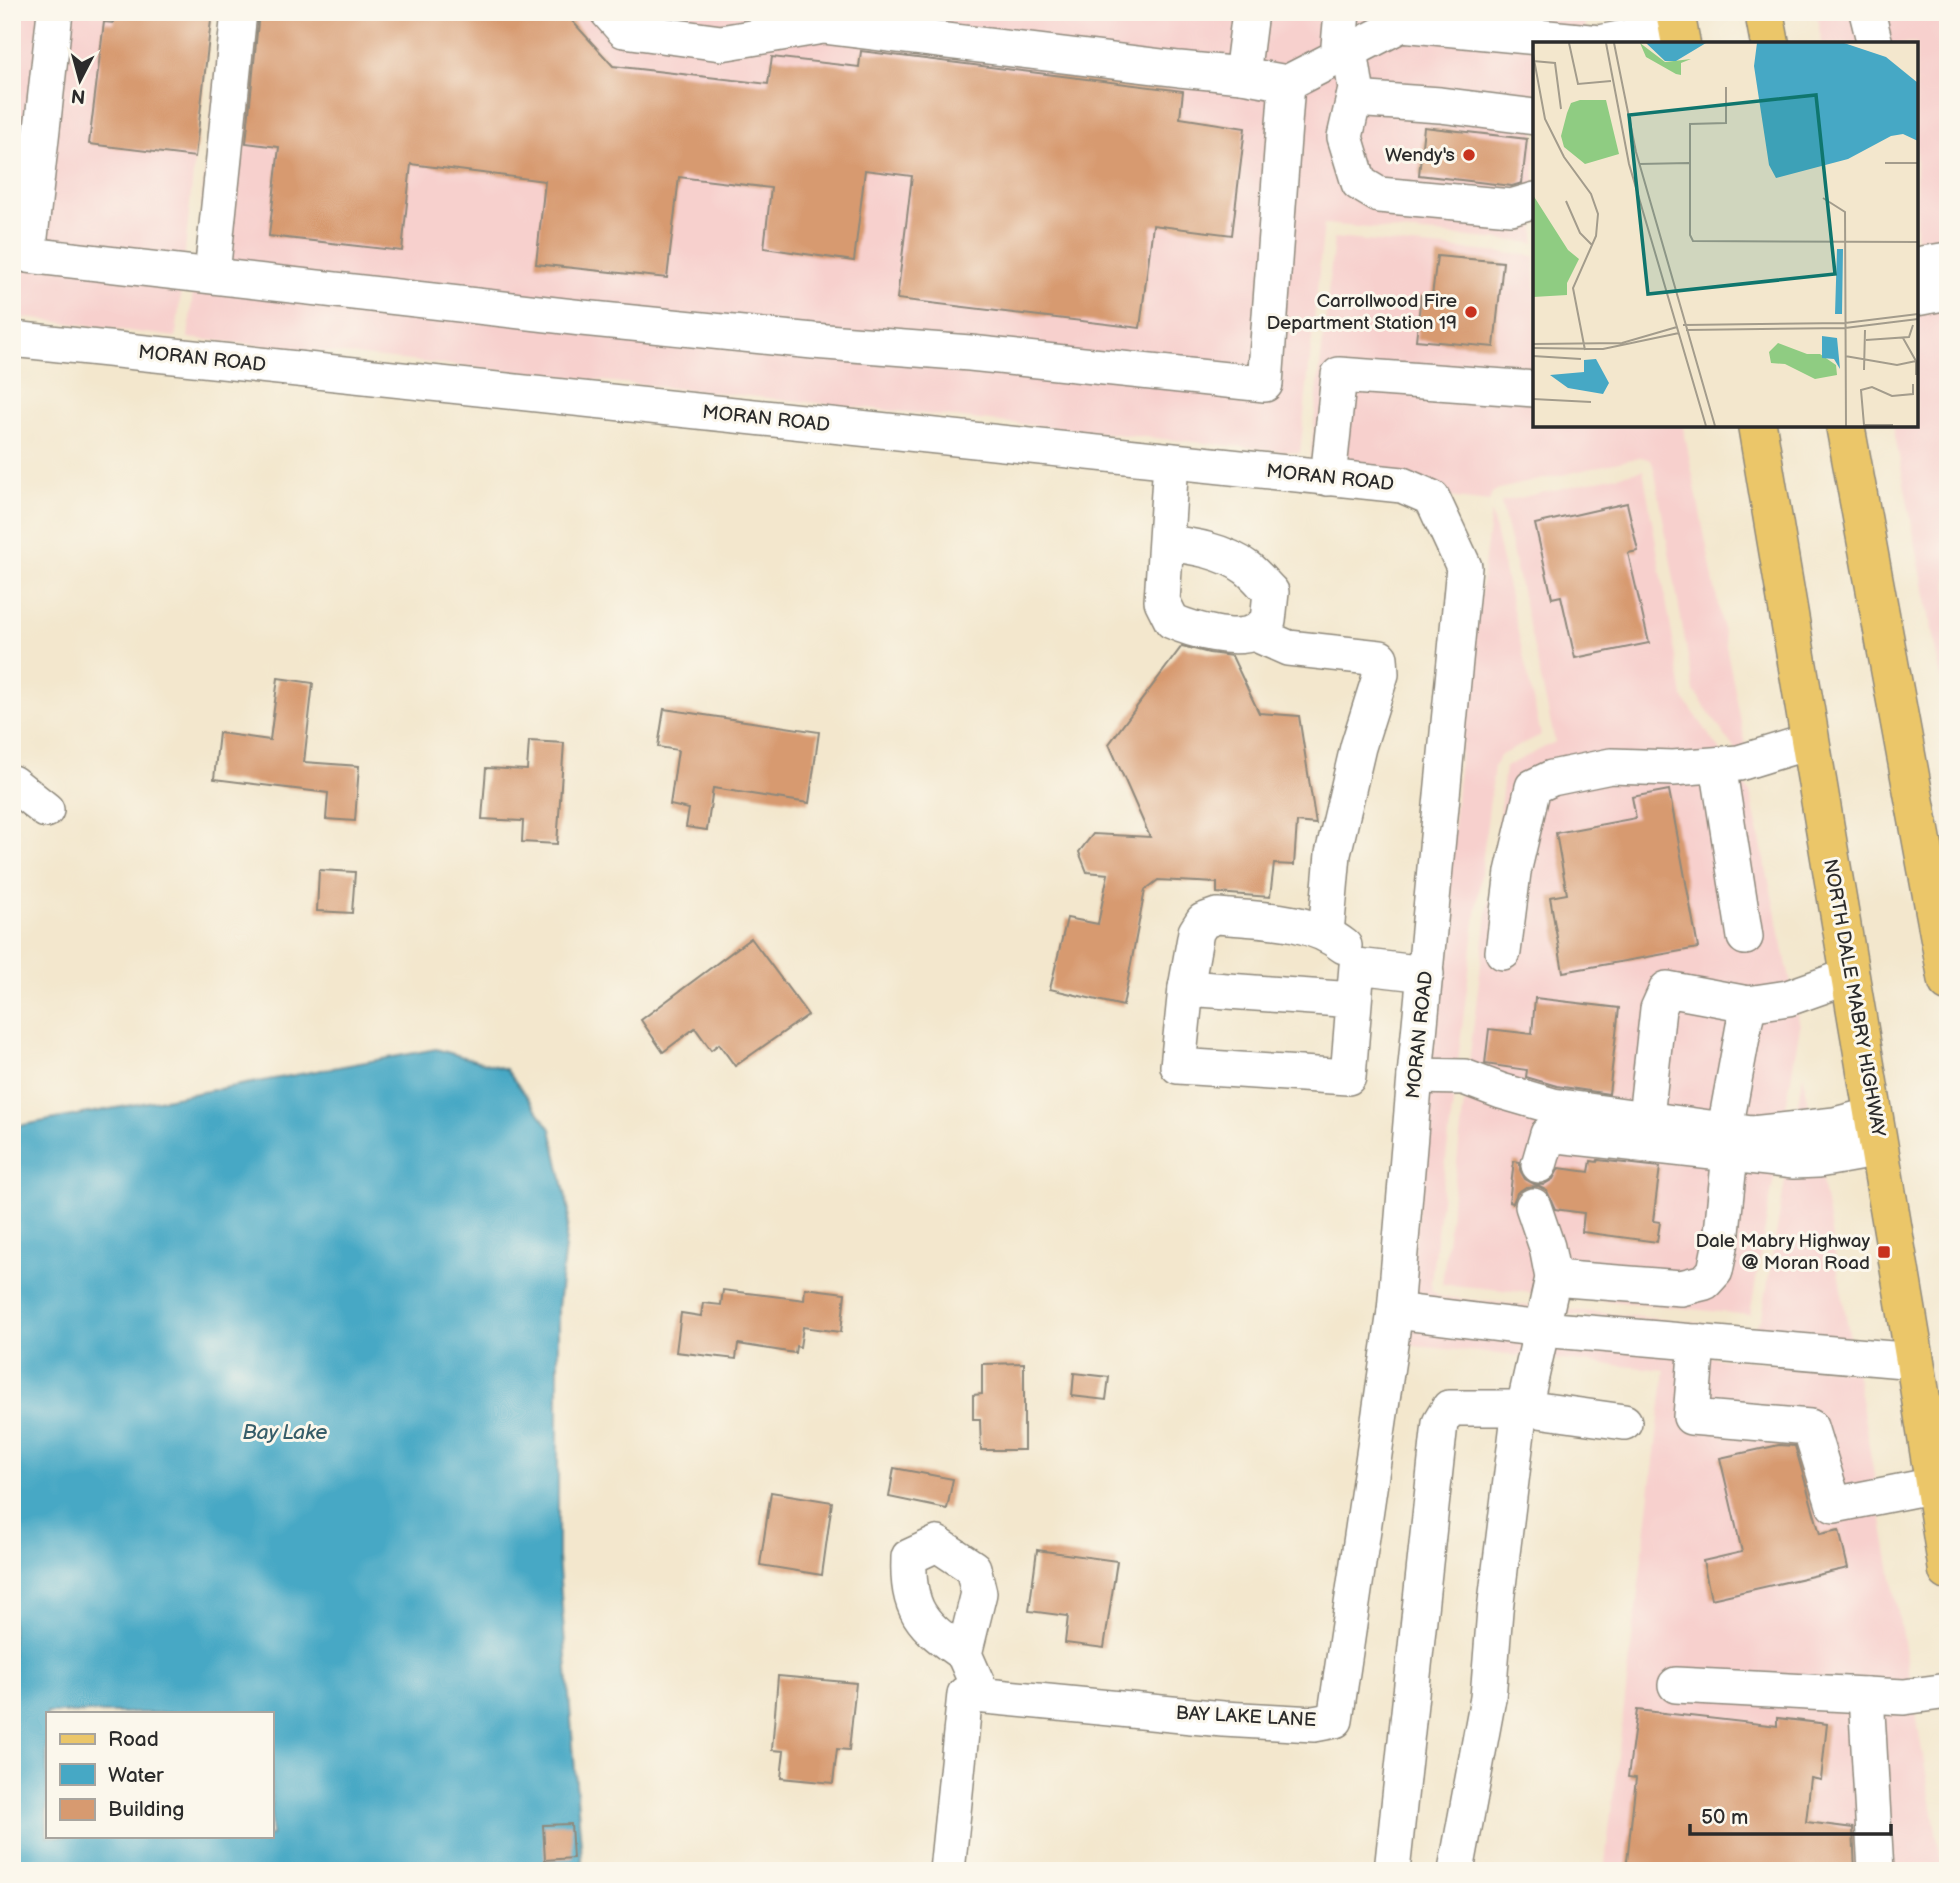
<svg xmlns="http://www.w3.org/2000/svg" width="1960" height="1883" font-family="'Balsamiq Sans',sans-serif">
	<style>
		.built { fill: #f7d0cd }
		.water { fill: #46a8c5; stroke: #386a78; stroke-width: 2; fill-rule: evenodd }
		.building { fill: #d79a70 }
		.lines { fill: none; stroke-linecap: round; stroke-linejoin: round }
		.minor-casing { stroke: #8f897c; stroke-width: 38 }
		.major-casing { stroke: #8f897c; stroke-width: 41 }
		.minor { stroke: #fff; stroke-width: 35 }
		.major { stroke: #ebc669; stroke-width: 38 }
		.poi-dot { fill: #c8321e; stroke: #fbf7ec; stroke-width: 2.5 }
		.labels { text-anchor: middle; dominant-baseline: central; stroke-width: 6; stroke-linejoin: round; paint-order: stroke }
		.poi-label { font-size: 19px; fill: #2b2b2b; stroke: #fbf7ec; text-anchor: end }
		.street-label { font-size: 19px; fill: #2b2b2b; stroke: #fbf7ec }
		.water-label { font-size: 21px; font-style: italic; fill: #365d69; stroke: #fbf7ec }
		.inset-road { fill: none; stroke: #a39c8c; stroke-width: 2 }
		.view { fill: #0f766e; fill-opacity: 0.15; stroke: #0f766e; stroke-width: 3.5 }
		.inset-edge { fill: none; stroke: #2b2b2b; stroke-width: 3.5 }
	</style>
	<rect width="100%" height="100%" fill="#fbf7ec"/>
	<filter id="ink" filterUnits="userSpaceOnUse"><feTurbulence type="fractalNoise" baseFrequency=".0143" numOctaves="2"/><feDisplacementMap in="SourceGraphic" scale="14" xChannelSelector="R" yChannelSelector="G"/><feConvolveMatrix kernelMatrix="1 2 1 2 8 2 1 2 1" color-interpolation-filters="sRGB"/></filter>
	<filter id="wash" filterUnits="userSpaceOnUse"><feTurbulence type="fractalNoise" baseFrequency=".00686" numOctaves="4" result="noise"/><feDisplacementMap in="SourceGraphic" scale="28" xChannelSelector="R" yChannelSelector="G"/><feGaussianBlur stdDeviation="1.57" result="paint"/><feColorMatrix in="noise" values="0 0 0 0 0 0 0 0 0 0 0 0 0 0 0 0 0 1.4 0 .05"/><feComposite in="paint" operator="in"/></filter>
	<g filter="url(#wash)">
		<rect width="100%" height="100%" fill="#f3e7cd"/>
		<g class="built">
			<polygon points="12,12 210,12 176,337 12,316"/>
			<polygon points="222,12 1507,12 1584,20 1590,44 1535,44 1535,243 1324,224 1300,453 188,338"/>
			<polygon points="1816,12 1948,12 1948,716 1893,425 1916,425 1916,44 1822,44"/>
			<polygon points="1334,238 1535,256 1535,425 1683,425 1751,773 1694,691 1654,468 1651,460 1641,457 1499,489 1492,493 1489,502 1448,497 1310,460"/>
			<polygon points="1643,470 1683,697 1750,793 1800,1026 1750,1315 1442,1284 1505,767 1555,742 1501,502"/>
			<polygon points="1491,512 1541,735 1501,755 1494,766 1431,1282 1432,1291 1441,1297 1748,1328 1755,1327 1762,1317 1803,1074 1850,1339 1554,1313 1410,1297 1461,745"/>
			<polygon points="1407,1328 1856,1371 1943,1871 1604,1871 1665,1370 1405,1345"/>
		</g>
		<path class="water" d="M436 1049 506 1069 551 1129 569 1211 558 1307V1557L583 1871H12V1127ZM47 1713H271V1836H47Z"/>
		<g id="blocks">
			<g class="building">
				<polygon points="115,12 212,12 195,157 89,144 104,22 113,23"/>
				<polygon points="259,12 564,12 613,66 768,84 772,57 859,67 861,51 1183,91 1180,118 1245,128 1232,235 1153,225 1140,328 897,299 912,176 865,170 854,261 764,248 771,188 679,177 667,278 536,264 545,181 411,164 402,251 269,236 279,147 246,143"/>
				<polygon points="1424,127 1527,139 1522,183 1512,186 1419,175"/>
				<polygon points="1437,256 1503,262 1494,347 1416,340 1421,295 1432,296"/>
				<polygon points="1627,503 1638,551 1628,553 1649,643 1575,658 1561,596 1552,598 1535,524"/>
				<polygon points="1182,646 1209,653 1232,656 1259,713 1299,716 1316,824 1297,822 1294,865 1274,864 1270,897 1217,893 1217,883 1158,880 1145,890 1123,1006 1050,989 1067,918 1098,924 1108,874 1087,872 1079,852 1093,834 1150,837 1109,744"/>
				<polygon points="278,678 313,683 304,762 359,766 355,821 326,819 328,793 214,779 219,733 270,740"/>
				<polygon points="664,709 819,732 809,803 713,788 707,830 686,827 689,809 670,805 678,750 658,747"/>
				<polygon points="529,741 564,743 557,844 522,842 523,821 482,819 486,768 527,770"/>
				<polygon points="1669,790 1698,948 1563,972 1550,897 1567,894 1556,833 1636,818 1632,797"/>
				<polygon points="319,870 355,872 352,913 317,911"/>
				<polygon points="751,938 808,1015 735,1066 719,1044 711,1050 695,1028 663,1052 641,1020"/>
				<polygon points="1535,998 1619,1008 1609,1094 1557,1086 1526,1077 1527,1070 1485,1064 1489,1029 1532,1034"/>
				<polygon points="1598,1160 1660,1167 1653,1221 1660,1222 1657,1242 1582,1232 1584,1213 1555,1209 1547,1191 1538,1186 1526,1187 1517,1193 1513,1203 1509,1202 1514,1161 1520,1162 1520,1170 1525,1179 1534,1184 1543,1185 1553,1179 1559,1168 1589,1172 1591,1161 1597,1162"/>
				<polygon points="805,1288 845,1293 841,1332 803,1327 800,1347 796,1346 795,1353 738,1344 736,1359 676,1352 681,1313 701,1316 703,1303 721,1305 723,1290 804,1300"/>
				<polygon points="1024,1363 1024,1450 981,1450 980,1419 973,1419 973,1395 982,1394 982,1364"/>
				<polygon points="1074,1373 1109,1377 1106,1400 1072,1396"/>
				<polygon points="1779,1445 1795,1446 1820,1534 1839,1530 1848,1568 1711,1599 1703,1561 1742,1552 1720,1458"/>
				<polygon points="894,1468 953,1479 947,1509 889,1497"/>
				<polygon points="771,1492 832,1502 822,1575 760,1565"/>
				<polygon points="1037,1550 1117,1561 1104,1648 1065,1643 1068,1616 1029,1611"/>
				<polygon points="778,1676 856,1683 849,1750 837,1749 833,1783 781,1778 784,1751 772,1750"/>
				<polygon points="1637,1710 1777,1726 1777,1718 1827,1724 1821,1780 1811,1778 1806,1822 1853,1828 1855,1871 1626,1871 1636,1778 1628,1777"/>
				<polygon points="571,1824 573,1858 545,1860 543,1825"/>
			</g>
		</g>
	</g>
	<g filter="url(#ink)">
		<use href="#blocks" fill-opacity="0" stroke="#8f897c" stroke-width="2"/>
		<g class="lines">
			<g class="minor-casing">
				<g id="minor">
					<polyline points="55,12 28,255 582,318 813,341 970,353 1265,384 1287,83"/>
					<polyline points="608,12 624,30 721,43 823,26 1179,69 1242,75 1287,83 1402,24 1600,43 1678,27"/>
					<polyline points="1867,12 1875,44"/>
					<polyline points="1350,50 1356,89 1345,137 1359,183 1379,195 1511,207 1535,200"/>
					<polyline points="1338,57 1342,12"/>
					<polyline points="1242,75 1250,12"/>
					<polyline points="1354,99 1440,105 1535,117"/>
					<polyline points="1916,265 1948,260"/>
					<polyline points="212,274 239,12"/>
					<polyline points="1916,298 1948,292"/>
					<polyline points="12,339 1402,485 1432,498 1464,567 1415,1076 1395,1311 1335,1720 1314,1724 1223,1719 965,1694 947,1871"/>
					<polyline points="1328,478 1339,375 1535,389"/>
					<path d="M1166 543C1193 546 1224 551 1247 568 1255 574 1263 584 1271 592L1268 621C1264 624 1260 629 1255 632 1235 642 1192 630 1172 621L1162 601 1171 461"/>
					<polyline points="1254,633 1288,648 1380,658 1381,674 1358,747 1333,854 1326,933"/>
					<polyline points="1718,765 1745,937"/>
					<polyline points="12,783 46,810"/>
					<polyline points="1503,952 1513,872 1533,787 1552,778 1611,766 1673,768 1739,763 1811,741"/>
					<path d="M1186 988 1196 932 1203 921 1217 916C1261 920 1309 918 1344 946"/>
					<polyline points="1354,1000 1186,988 1178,1066 1348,1077 1357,966 1426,974"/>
					<polyline points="1415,1076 1464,1077 1501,1091 1553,1106 1752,1134 1835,1125 1874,1115"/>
					<polyline points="1646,1117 1658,1009 1667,989 1748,1004 1788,998 1850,976"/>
					<polyline points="1725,1129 1748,1004"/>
					<polyline points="1539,1165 1548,1134 1794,1161 1818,1160 1880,1149"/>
					<polyline points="1553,1278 1681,1288 1705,1282 1715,1271 1721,1242 1730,1154"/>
					<polyline points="1395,1311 1542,1329 1915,1361"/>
					<polyline points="1697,1342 1691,1417 1810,1427 1834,1505 1935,1485"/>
					<path d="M964 1654C921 1625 907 1610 909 1557L937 1544 973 1568 979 1593 964 1654 982 1695"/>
					<polyline points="1676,1685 1904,1697 1948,1691"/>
					<polyline points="1866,1695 1876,1871"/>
					<polyline points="1392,1871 1440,1423 1449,1408 1524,1408 1624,1422"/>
					<polyline points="1456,1871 1488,1698 1495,1610 1518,1424 1524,1408 1553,1278 1547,1247 1533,1206"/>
				</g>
			</g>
			<g class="major-casing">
				<g id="major">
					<polyline points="1675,12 1681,44"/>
					<polyline points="1764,12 1770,44"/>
					<polyline points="1757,425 1915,1361 1948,1571"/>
					<polyline points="1845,425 1948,982"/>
				</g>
			</g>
			<use href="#minor" class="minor"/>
			<use href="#major" class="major"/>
		</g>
	</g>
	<g class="poi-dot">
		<circle cx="1469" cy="155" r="7"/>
		<circle cx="1471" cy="312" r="7"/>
		<rect x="1877" y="1245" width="14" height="14" rx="3.5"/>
	</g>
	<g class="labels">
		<g class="poi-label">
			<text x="1455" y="155">Wendy's</text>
			<text x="1457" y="301">Carrollwood Fire<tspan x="1457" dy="22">Department Station 19</tspan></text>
			<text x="1870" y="1241">Dale Mabry Highway<tspan x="1870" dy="22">@ Moran Road</tspan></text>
		</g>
		<g class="street-label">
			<text transform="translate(202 359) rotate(6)">MORAN ROAD</text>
			<text transform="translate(766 419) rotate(6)">MORAN ROAD</text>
			<text transform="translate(1330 478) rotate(6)">MORAN ROAD</text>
			<text transform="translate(1854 998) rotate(80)">NORTH DALE MABRY HIGHWAY</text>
			<text transform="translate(1420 1035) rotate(-84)">MORAN ROAD</text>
			<text transform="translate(1246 1717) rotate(3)">BAY LAKE LANE</text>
		</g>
		<g class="water-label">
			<text x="285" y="1432">Bay Lake</text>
		</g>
	</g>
	<g transform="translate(1533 42)">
		<rect width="385" height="385" fill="#f3e7cd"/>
		<path d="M107 1 132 20 158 17 148 21V33L143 32 113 15ZM47 58H73L86 112 52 122 31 105 28 94 34 71 38 61ZM0 153 35 208 46 217 34 241V253L0 255ZM245 301 274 312H287L303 323 304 333 282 337 252 322 238 321 236 310Z" fill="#8fcc82"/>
		<path d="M113 1H173L143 19H132ZM224 1H311L353 15 385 41V99L370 92 358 94 315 117 243 136 236 123 221 24ZM304 207H310L309 272H302ZM289 294 304 296 307 327 301 317 289 316ZM63 317 76 341 70 352 35 346 17 333 51 330V318Z" fill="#46a8c5"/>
		<path class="inset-road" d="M36 1 45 42 78 39M73 1 96 122 173 384M81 1 103 110 182 384M0 12 12 77 31 115 58 152 65 172 63 194 40 246 52 308M0 19 22 21 28 67M193 45V81L157 82V193L160 199 385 200M352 121H385M106 122 156 121M290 156 312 170 313 384M33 159 47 191 59 203M150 283 312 281 385 272M153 288 312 286 385 277M370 296 383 319V333M333 298 376 295 380 283M0 302 89 301 144 285M0 306 70 307 146 291M0 314 48 317M312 314 364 323 383 319M331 328 332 288M0 357 58 360M360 383H331L328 348 339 345 359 354 380 352V342"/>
		<path class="view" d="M283 53 302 232 115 252 96 73Z"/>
		<rect width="385" height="385" class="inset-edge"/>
	</g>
	<rect width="1960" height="1883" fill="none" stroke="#fbf7ec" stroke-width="42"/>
	<rect x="46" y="1712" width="228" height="126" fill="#fbf7ec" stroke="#a8a59f" stroke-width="2"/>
	<rect x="60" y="1734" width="35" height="10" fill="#ebc669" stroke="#a8a59f" stroke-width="2"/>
	<text x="108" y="1746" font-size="21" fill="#2b2b2b">Road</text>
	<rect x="60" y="1764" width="35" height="21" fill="#46a8c5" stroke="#a8a59f" stroke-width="2"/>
	<text x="108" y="1782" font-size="21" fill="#2b2b2b">Water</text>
	<rect x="60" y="1799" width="35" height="21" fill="#d79a70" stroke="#a8a59f" stroke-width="2"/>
	<text x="108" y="1816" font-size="21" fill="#2b2b2b">Building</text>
	<g transform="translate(80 80) rotate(186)" stroke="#fbf7ec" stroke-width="5" paint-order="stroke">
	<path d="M0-5L12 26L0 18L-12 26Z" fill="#2b2b2b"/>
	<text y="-10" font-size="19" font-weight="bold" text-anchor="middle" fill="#2b2b2b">N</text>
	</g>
	<path d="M1690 1824v10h201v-10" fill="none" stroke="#2b2b2b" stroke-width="3.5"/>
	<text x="1701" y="1824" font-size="21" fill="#2b2b2b" stroke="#fbf7ec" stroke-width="5" paint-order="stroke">50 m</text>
</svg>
